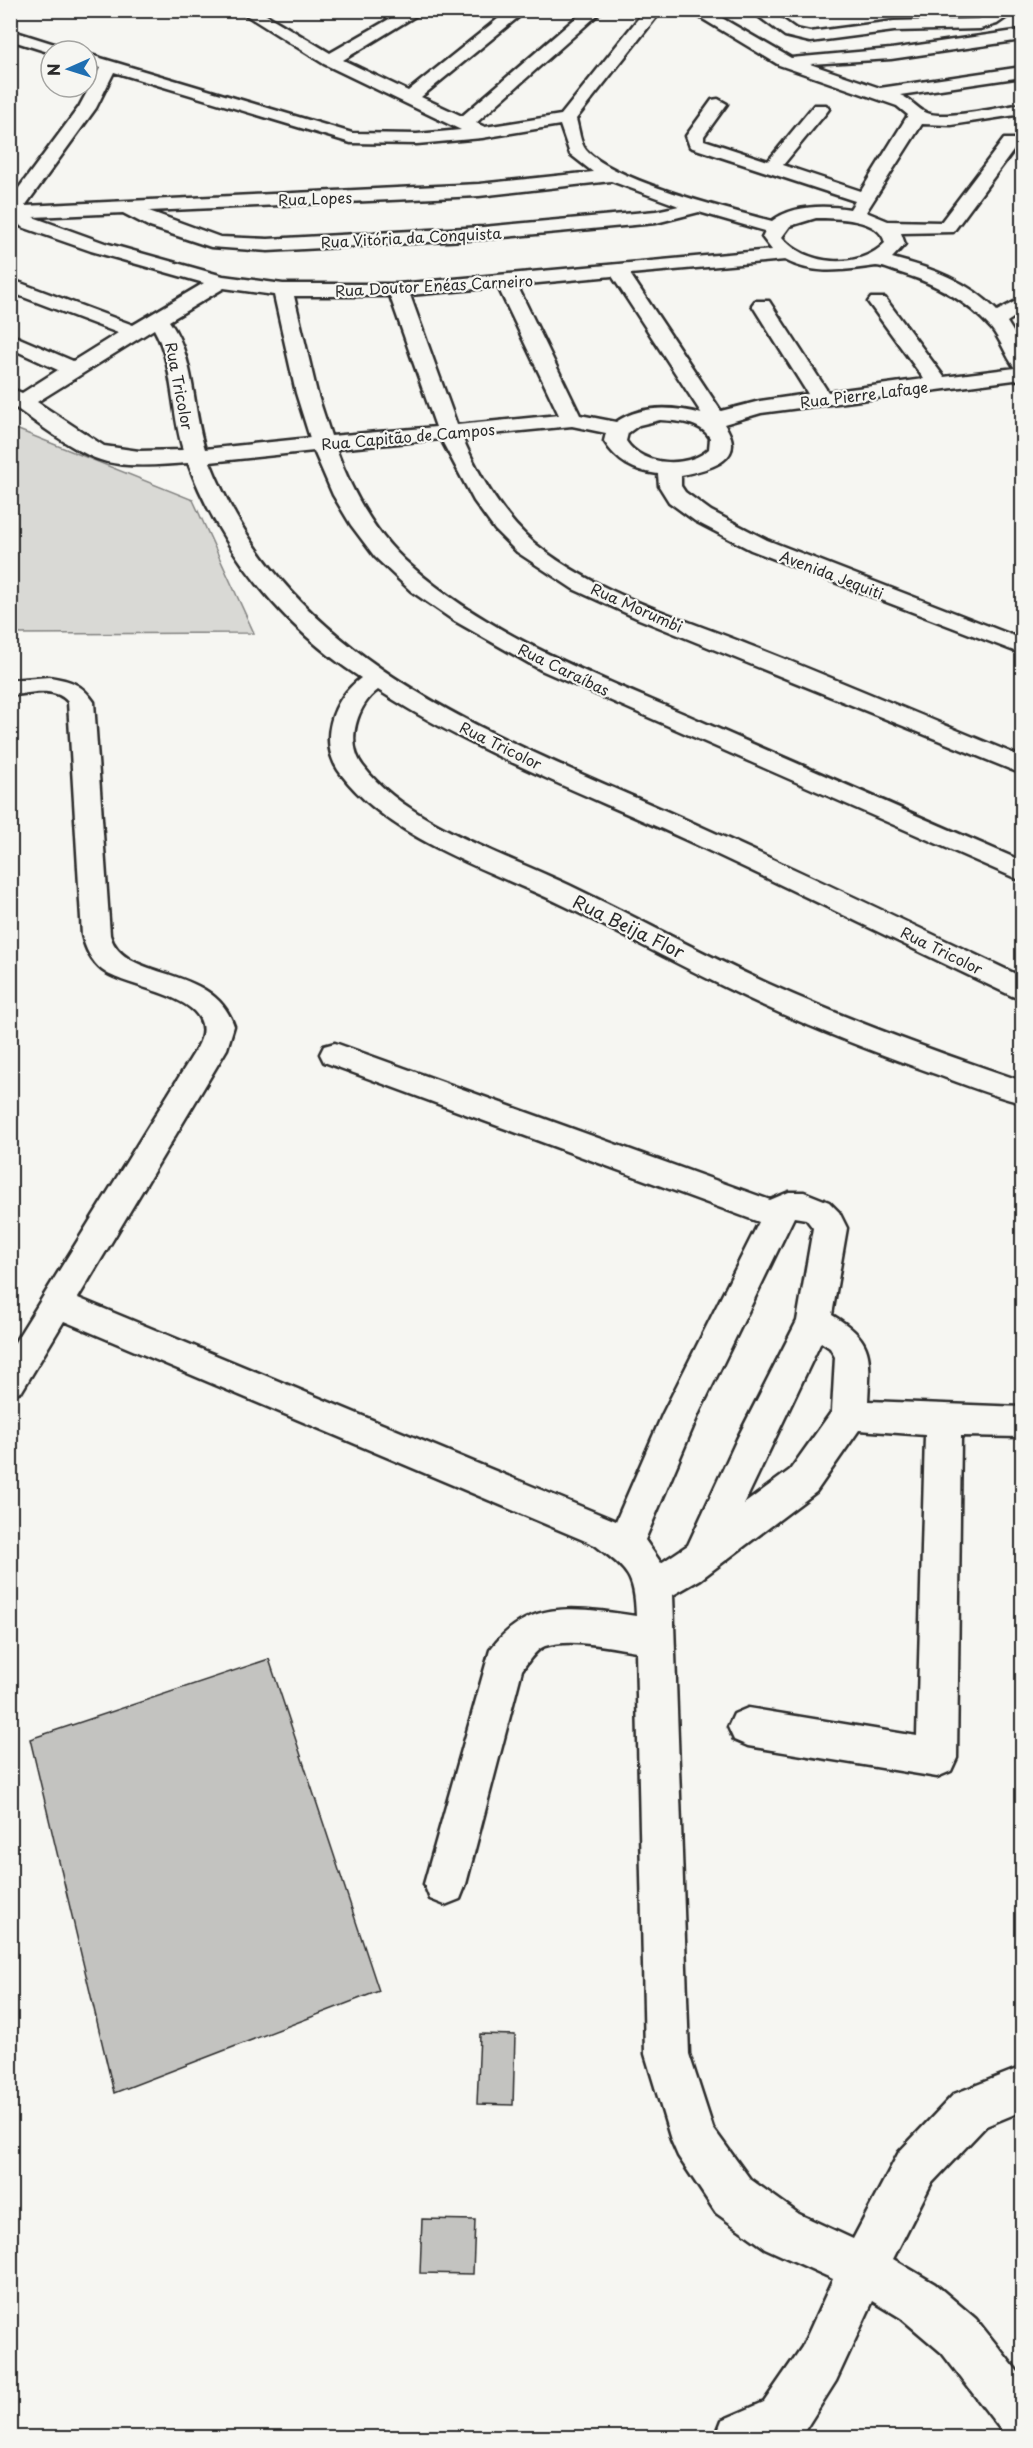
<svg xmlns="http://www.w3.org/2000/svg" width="1033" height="2448" font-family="'Playpen Sans',sans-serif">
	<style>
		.green { fill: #d9d9d5; stroke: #828280; stroke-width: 1.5 }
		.building { fill: #c3c3c0; stroke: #2b2b2b; stroke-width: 1.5 }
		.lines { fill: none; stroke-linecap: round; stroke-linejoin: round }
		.minor-casing { stroke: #2b2b2b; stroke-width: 5 }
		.minor { fill: #f6f6f2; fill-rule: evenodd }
		.labels { text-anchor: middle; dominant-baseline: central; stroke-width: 4.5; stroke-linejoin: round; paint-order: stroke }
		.far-street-label { font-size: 15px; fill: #2b2b2b; stroke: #f6f6f2 }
		.street-label { font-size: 18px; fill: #2b2b2b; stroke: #f6f6f2 }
	</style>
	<rect width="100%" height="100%" fill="#f6f6f2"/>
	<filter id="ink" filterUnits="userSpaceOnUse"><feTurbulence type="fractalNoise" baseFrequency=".0167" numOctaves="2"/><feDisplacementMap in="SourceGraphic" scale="12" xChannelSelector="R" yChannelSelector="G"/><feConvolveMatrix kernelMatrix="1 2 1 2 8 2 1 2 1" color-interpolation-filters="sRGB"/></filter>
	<g filter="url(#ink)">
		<polygon class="green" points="11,427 193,500 254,633 11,634"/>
		<g class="building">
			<polygon points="269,1659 379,1991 114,2093 30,1739"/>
			<polygon points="480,2034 515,2035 513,2105 477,2104"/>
			<polygon points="422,2219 475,2220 473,2274 420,2273"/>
		</g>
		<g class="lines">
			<g class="minor-casing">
				<g id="minor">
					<path d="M238 10H258L330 53 405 10H425L343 60 408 91 509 10H527L421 97 462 116 585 10H603L476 123 485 127 561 115 645 10H662L576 119C579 129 580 143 586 150 614 181 730 210 772 221 793 205 824 205 850 209L855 201 690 147 686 136 712 100 718 99 727 104 704 136V140L768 161 814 105H826L829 109 826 113 783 165 861 191 908 115 897 106 779 65 688 10H708L791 58 891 49 1022 30V40L891 59 810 64 880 88 1022 67V77L900 95C911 99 918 110 927 113 945 120 1002 107 1022 104V114L951 125 922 124 866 212 888 221 941 222 1004 139H1016L1019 143 953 232 901 233 905 244 892 258C931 268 969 281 997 311L1022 298V312L1007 322 1022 346V379L761 413 724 424C749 460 710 469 681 475V486L685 492 711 511 767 540 1022 639V654L751 550 695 521 669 502 659 486 658 474C634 471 617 462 604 441L606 433 572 426 462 437C479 476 501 514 533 542 594 593 677 616 749 645 841 681 931 720 1022 757V774L639 619 573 589 517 552 495 530 474 501 441 439 336 449C352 493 375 535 411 566 490 636 594 675 689 716 800 765 911 813 1022 861V881L541 670 453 620 411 591 375 557 351 525 333 495 314 451 210 462C294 674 514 741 704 828 811 876 917 927 1022 977V999L1012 996C902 944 794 890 684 839 581 792 474 752 378 690 357 705 345 743 363 766 406 823 506 855 569 885 636 917 701 953 769 984 851 1021 936 1052 1022 1081V1103C989 1095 956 1081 924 1070 863 1048 802 1024 743 996 684 968 628 937 569 908 496 872 391 841 341 774 317 743 332 699 361 678 283 628 221 550 188 463 157 465 117 470 88 455 61 442 35 421 10 404V388L22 393 58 370 10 348V334L73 361 118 333 10 292V279L133 325 204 283 91 251 22 227 10 217V200L79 107 100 68 87 64V54L352 133 417 134 461 130 324 64ZM114 72 351 143 417 144 482 138 560 125 570 154 593 172 479 184 25 206 96 108ZM611 181 679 206 656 211 483 227 268 239 220 237 149 211 479 196ZM699 212 765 231 762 237 772 250 398 284H283L223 276 105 243 33 217 123 213 150 227 211 247 268 251 483 239 656 223ZM816 218C836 218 880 218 885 243 859 270 805 266 782 237L790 226ZM785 260C815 276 844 270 876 266 882 266 891 270 898 272 935 283 966 300 991 328 1001 340 1006 356 1015 368L944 377 885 298H871L868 302 924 379 828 392 769 301H755L752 305 808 394 760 401 721 411 630 274ZM612 276 702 414C673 406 641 405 616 422L580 415 517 285ZM498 287 559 415 457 425 410 295ZM224 288 274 295 296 393 310 438 205 449C192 408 195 356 169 321ZM294 296H390L436 427 331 436 317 393ZM154 329C174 365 171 411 183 450L139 451 104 446 37 402ZM660 420C677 421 701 422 710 438L709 449C688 469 642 466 626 441L628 433 639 425Z"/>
					<polygon points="750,10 769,10 796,29 810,32 894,21 979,19 997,10 1017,10 997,24 980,29 894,31 810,42 785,36"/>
					<polygon points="10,30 67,48 69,51 51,51 51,53 10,40"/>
					<path d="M49 677C70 680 82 684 94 702L110 935C123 983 213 962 234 1026L227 1049 78 1298 616 1521 663 1413 759 1222 324 1062 320 1054 324 1046 335 1043 770 1200 789 1192H804L829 1202 839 1212 847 1228 832 1315C875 1341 870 1356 868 1401L1022 1407V1437L961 1436 957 1758 951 1771 937 1777 748 1746 734 1740 728 1727 734 1714 748 1708 917 1736 925 1435 859 1430 816 1492 701 1579 673 1595 689 2054 713 2128 750 2179 799 2214 853 2239 899 2152 954 2094 1022 2067V2111L986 2126 931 2184 893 2259 935 2284 976 2319 1022 2377V2438L1004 2434 942 2353 901 2318 873 2301 836 2381 800 2438H715L722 2420 764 2402 802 2347 833 2279 765 2248 716 2213 678 2156 671 2140 645 2054 636 1651C609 1647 572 1638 545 1646 535 1650 528 1662 522 1670L466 1884 460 1899 445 1905 430 1899 424 1884 490 1650C529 1597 578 1608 636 1616 635 1574 627 1570 595 1545L64 1321 22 1391 10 1395V1350L197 1048C227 995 129 991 102 970 92 962 85 948 82 935L68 702C55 686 29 693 10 696V680ZM794 1217 806 1219 813 1228 797 1321 737 1439 688 1545 661 1563 645 1540 699 1413ZM821 1342 830 1348 835 1357 832 1411 790 1470 744 1504Z"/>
				</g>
			</g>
			<use href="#minor" class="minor"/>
		</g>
	</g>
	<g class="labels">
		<g class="far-street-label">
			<text transform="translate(315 198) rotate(-2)">Rua Lopes</text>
			<text transform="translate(411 237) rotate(-3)">Rua Vitória da Conquista</text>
			<text transform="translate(434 285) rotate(-3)">Rua Doutor Enéas Carneiro</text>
			<text transform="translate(180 386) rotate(79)">Rua Tricolor</text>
			<text transform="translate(864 394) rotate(-7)">Rua Pierre Lafage</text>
			<text transform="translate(408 436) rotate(-5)">Rua Capitão de Campos</text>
			<text transform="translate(832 574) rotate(21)">Avenida Jequiti</text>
			<text transform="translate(637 607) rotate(24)">Rua Morumbi</text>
			<text transform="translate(564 669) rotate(26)">Rua Caraíbas</text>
			<text transform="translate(501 745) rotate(26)">Rua Tricolor</text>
			<text transform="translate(942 950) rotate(26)">Rua Tricolor</text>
		</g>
		<g class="street-label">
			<text transform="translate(629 926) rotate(26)">Rua Beija Flor</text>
		</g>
	</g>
	<rect width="1033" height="2448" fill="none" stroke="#f6f6f2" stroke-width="36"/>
	<rect x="18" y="18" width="997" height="2412" fill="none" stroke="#2b2b2b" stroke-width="2" filter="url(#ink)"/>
	<g transform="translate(69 69) rotate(267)"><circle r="28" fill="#f6f6f2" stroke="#a5a5a2" stroke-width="1.5"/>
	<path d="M0-4.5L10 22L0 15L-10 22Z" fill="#1f6fb2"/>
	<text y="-9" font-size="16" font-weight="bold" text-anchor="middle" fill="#2b2b2b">N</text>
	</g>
</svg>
